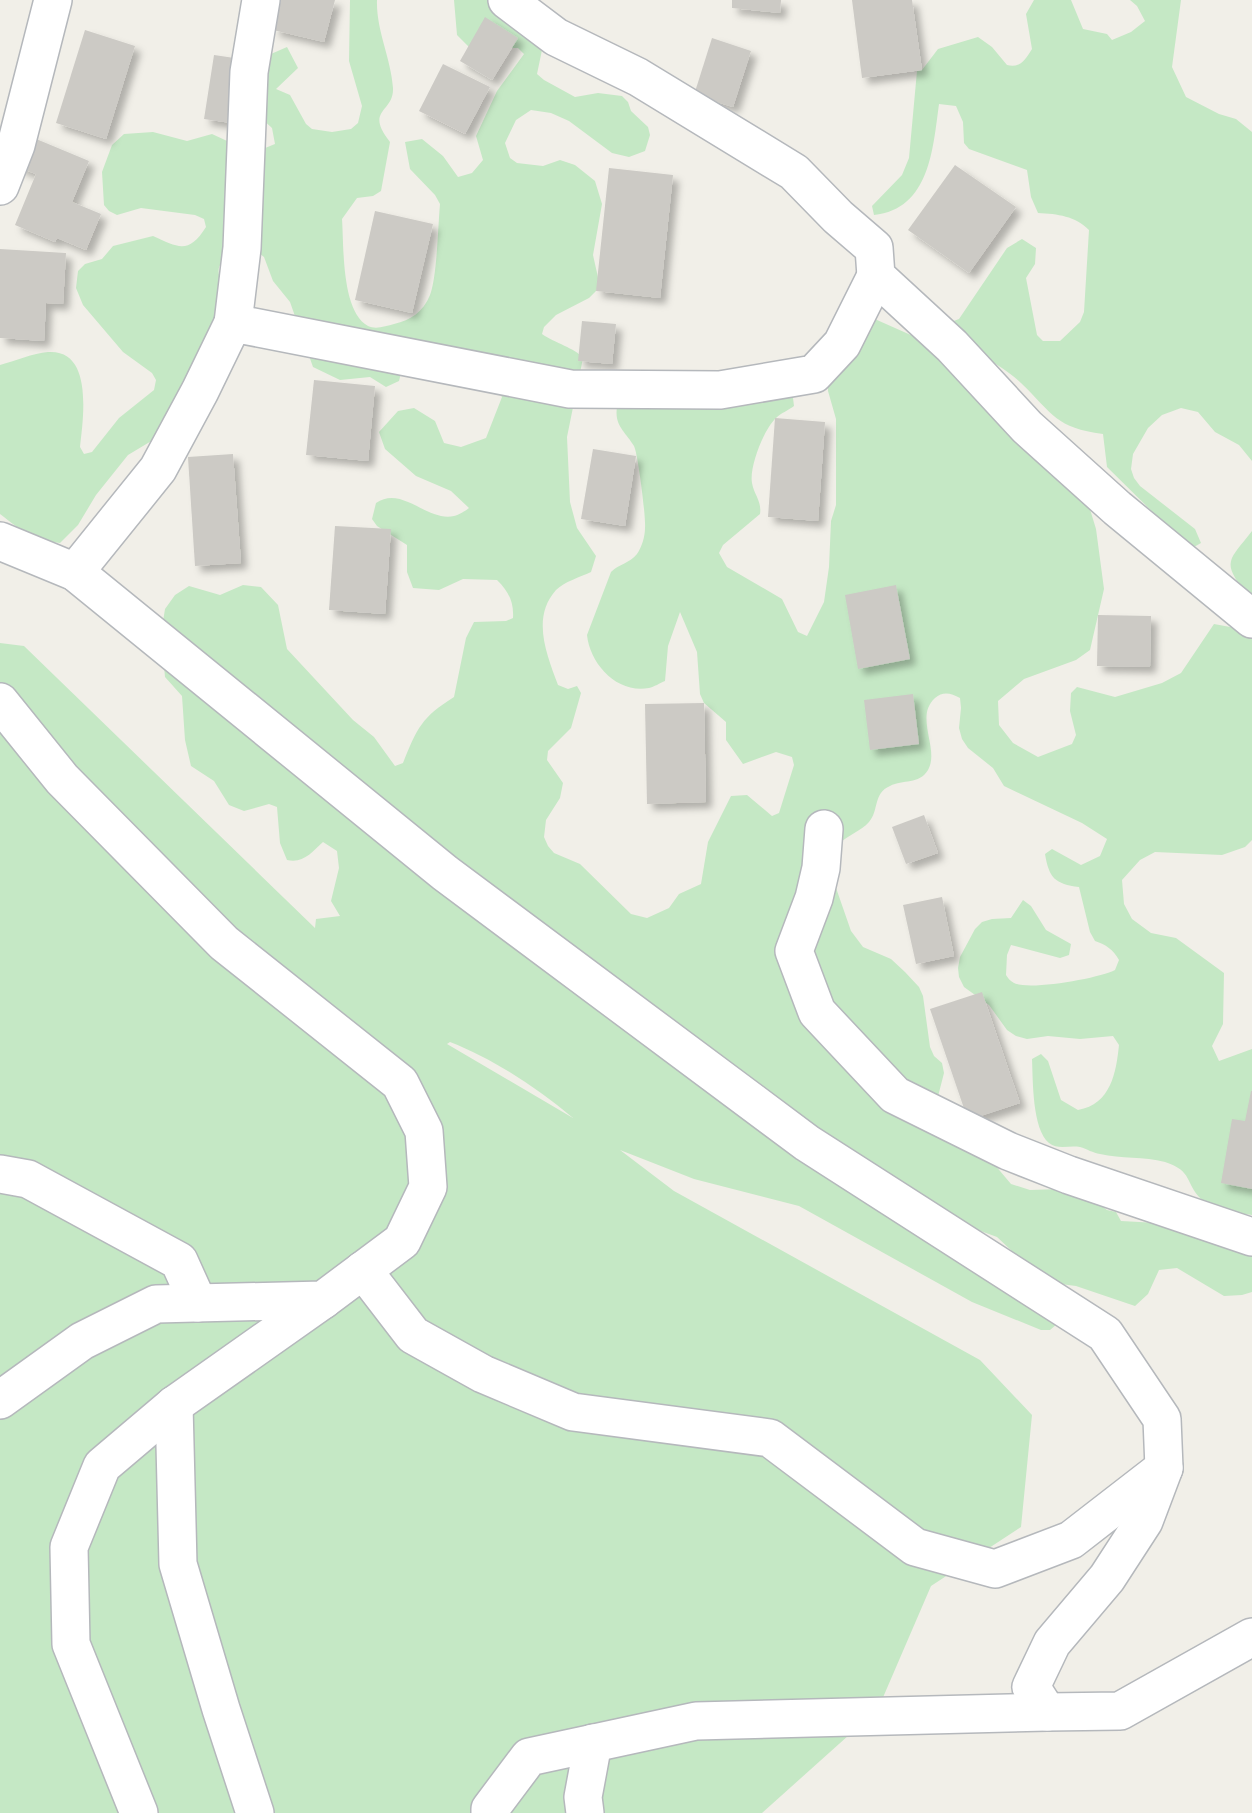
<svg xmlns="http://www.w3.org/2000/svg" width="1252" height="1813" font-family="'Exo 2',sans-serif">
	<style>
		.green { fill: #c5e8c5; fill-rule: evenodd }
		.building { fill: #cccac5; filter: url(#shadow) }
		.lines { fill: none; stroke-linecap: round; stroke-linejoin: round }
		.minor-casing { stroke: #b5b8bc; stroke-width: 40 }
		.minor { stroke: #fff; stroke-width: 37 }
	</style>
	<defs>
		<filter id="shadow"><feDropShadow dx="6" dy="6" stdDeviation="3.5" flood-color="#0004"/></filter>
	</defs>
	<rect width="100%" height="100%" fill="#f1efe8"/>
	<g class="green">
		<path d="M350 0H377C376 30 391 58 393 88 394 113 364 109 390 142L381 191 373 196 357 198 342 219C344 246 341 311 368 326 376 330 386 326 394 324 411 320 423 312 430 295 437 277 438 226 440 204L435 195 410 169 405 142 422 139 443 156 458 177 472 173 483 160 476 136 497 91 524 54 518 48H470L457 35 454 0H513L522 22 542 50 537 74 544 80 575 97 598 93 622 96 628 102 631 111 648 127 650 135 645 151 629 157 612 153 569 121 551 113 531 110 516 120 505 143 510 158 517 163 543 166 560 160 575 165 595 181 602 204 593 255 599 282 596 291 589 298 556 315 544 327 542 334C555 343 575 348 583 358L567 437 570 502 577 528 596 556 591 572C580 577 564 582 556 590 531 618 547 655 558 685L568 689 577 686 581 693 571 728 548 751 547 760 563 783 560 798 546 820 544 837 548 846 554 853 580 864 631 914 647 918 669 908 679 894 701 884 708 842 731 796 747 795 772 816 779 813 794 765 792 757 776 752 743 764 726 740V722L704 703 700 694 697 652 680 612 668 646 665 681C660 683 654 687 649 688 617 694 590 664 587 635L611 572C619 564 630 563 637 554 642 547 645 536 645 528 646 517 638 454 634 446 626 432 614 426 617 407L792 390 794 406C789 410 781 413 776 418 764 429 749 467 752 483 754 495 762 501 760 514L723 545 719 553 727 567 782 599 798 632 807 636 824 602 829 567 831 521 836 505V419L828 391 826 346 859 312 913 336 959 319 1007 248 1022 239 1036 248 1035 264 1026 278 1037 335 1043 341H1060L1080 322 1084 312 1089 230C1075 216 1058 214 1038 213L1031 197 1027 170 969 149 964 143 963 122 956 106 939 104C933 148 930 209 874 215L872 206 902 175 909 158 917 71 922 70 938 49 978 37 992 47 1007 65C1021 68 1025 60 1032 49L1026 14 1034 0H1071L1083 29 1107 34 1112 40 1131 32 1145 21 1137 6 1130 0H1181L1172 67 1186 97 1219 114 1236 119 1252 132V461L1239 445 1215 432 1198 412 1181 408 1162 415 1148 428 1133 454 1131 469 1134 478 1140 486 1195 529 1201 543 1194 547 1179 538 1107 467 1103 434C1056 428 1053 414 1021 383 1011 373 997 365 985 357L1089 506 1096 529 1104 589 1090 650 1076 660 1024 679 998 701 999 725 1013 743 1038 757 1072 744 1076 735 1070 711 1071 693 1077 687 1115 697 1162 683 1181 673 1214 624 1241 629 1252 635V840L1245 847 1222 855 1155 852 1140 860 1122 880 1124 904 1132 919 1151 933 1176 938 1224 973 1223 1024 1212 1046 1219 1061 1252 1049V1215C1236 1213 1213 1211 1201 1199 1185 1183 1193 1171 1165 1162 1144 1156 1121 1159 1100 1154 1093 1153 1087 1149 1080 1147 1069 1145 1058 1150 1049 1143 1032 1129 1033 1080 1032 1059L1041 1054 1048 1061 1061 1100 1078 1110C1111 1104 1116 1073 1119 1045L1113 1036 1080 1039 1048 1036 1027 1039 1016 1036 1007 1030 989 1005 964 987 959 977 958 968 960 957 975 929 982 922 992 919 1011 918 1023 900 1031 906 1046 930 1071 944 1069 955 1060 958 1011 945 1007 955 1006 975C1008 978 1010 981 1014 983 1029 991 1100 978 1115 970L1119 960C1113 949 1106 945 1095 941L1090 932 1079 887C1055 884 1049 878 1045 854L1052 849 1081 865 1100 856 1107 839 1082 823 1004 786 993 768 968 748 962 739 959 728 961 708 960 698C951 693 943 691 935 698 914 717 940 749 928 770 919 785 903 779 890 786 873 793 879 811 869 822 861 831 848 835 839 844L835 885 851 931 863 947 891 959 905 972 919 987 923 996 930 1047 934 1056 942 1063 944 1073 934 1112 984 1152 1011 1184 1030 1190 1061 1189 1091 1198 1107 1210 1116 1212 1121 1221 1176 1224 1252 1246V1292L1242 1295 1224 1296 1177 1268 1159 1270 1148 1294 1135 1306 1076 1286 1045 1282 997 1237 956 1222 1057 1324 1050 1330H1041L972 1302 799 1206 694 1179 620 1150 674 1191 980 1360 1032 1415 1021 1527 931 1586 878 1709 762 1813H0V643L24 646 315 928 316 919 340 916 331 901 339 868 337 851 323 842C312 852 303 864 287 860L280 843 277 807 269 804 244 811 229 805 214 781 191 766 185 740 182 696 165 677 161 634 165 609 175 595 189 586 220 595 243 585 261 587 278 605 287 649 353 720 374 737 395 766 403 763C417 728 422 717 454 697L466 638 474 622 506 621 513 618C514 601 508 591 497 580L463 579 439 590 413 588 407 572V545L377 526 372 519 376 503C402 485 427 522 454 516 459 515 465 511 469 508L451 491 416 476 385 449 379 432 398 411 414 408 435 421 444 443 461 447 486 438 502 397 497 390 405 357 399 381 386 387 370 377 340 380 313 367 290 302 273 281 264 257 250 246C216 264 210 263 230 299L158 437 128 455 96 495 78 525 60 543C32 540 22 531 0 514V365C15 361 33 353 48 352 94 349 83 419 80 447L84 454 92 452 119 418 154 390 156 380 152 373 123 352 83 305 76 288 78 271 85 264 102 259 113 246 153 236C179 248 189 254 206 227L204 219 195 215 141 208 117 215 109 211 104 205 102 172 112 145 124 134 153 132 187 141 212 134 253 153 275 144 272 128 260 117 266 73 271 54 287 47 298 68 276 89 290 95 306 124 312 129 332 132 351 129 358 123 362 106 349 61ZM450 1042C494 1059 537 1088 573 1118L447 1044Z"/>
		<path d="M1252 531V593H1246C1221 561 1229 561 1252 531Z"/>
	</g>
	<g class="building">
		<polygon points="281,0 335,0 324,42 273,30"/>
		<polygon points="732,0 781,0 780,13 732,8"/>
		<polygon points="852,0 912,0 922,70 862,78"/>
		<polygon points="485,17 518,38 492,80 460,61"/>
		<polygon points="85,30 135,46 106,139 56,123"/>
		<polygon points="712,38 751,51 733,107 694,95"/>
		<polygon points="214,55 241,59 231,123 204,119"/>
		<polygon points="443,64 490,87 465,134 419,111"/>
		<polygon points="29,136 89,161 72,202 101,214 86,250 57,238 55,242 15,225 36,174 17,167"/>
		<polygon points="955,165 1016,207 969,273 908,230"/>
		<polygon points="609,168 673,175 660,298 596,291"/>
		<polygon points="375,211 433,224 412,313 355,300"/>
		<polygon points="0,249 66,253 63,304 46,303 44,341 0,338"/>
		<polygon points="582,321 616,324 612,364 578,361"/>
		<polygon points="314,380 375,386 368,461 306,455"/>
		<polygon points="775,418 825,422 818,521 768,517"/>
		<polygon points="593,449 636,456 625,526 581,519"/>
		<polygon points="233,454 241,563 195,566 188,457"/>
		<polygon points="335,526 391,529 385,614 329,610"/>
		<polygon points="896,585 910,659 858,669 845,595"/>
		<polygon points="1098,615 1151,616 1150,667 1097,666"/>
		<polygon points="913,694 919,744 870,750 864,700"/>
		<polygon points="704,703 706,802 647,804 645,704"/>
		<polygon points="924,815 938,853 906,864 892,827"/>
		<polygon points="942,897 954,956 916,964 903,905"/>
		<polygon points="982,992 1020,1103 968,1120 930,1009"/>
		<polygon points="1251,1091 1252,1091 1252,1189 1221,1183 1232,1119 1245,1121"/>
	</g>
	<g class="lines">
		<g class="minor-casing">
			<g id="minor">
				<polyline points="507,0 556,37 638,77 794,172 838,217 874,248 876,276 952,346 1027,427 1117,508 1252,619"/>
				<polyline points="0,186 16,145 53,0"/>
				<polyline points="233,323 242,248 249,72 261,0"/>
				<polyline points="0,541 75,572 445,873 807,1143 1105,1334 1162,1419 1164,1468 1144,1521 1107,1578 1052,1643 1031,1687 1047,1712 1120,1711 1252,1637"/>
				<polyline points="75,572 158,469 200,391 233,323 570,389 720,390 814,374 842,344 876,276"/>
				<polyline points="0,702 62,779 224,943 400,1083 424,1131 428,1187 402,1241 323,1300 156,1304 82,1341 0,1400"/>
				<polyline points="824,829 821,868 814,898 794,951 817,1012 895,1095 1008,1151 1069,1175 1252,1237"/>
				<polyline points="0,1174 28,1179 179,1261 198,1303"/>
				<polyline points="363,1270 413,1335 483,1374 573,1412 770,1438 915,1547 995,1569 1071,1540 1164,1468"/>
				<polyline points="174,1405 178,1564 221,1709 255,1813"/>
				<polyline points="139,1813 71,1644 69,1547 102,1466 174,1405 323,1300"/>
				<polyline points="490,1813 490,1809 529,1757 696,1721 1047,1712"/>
				<polyline points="585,1813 583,1797 593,1743"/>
			</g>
		</g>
		<use href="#minor" class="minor"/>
	</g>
</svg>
